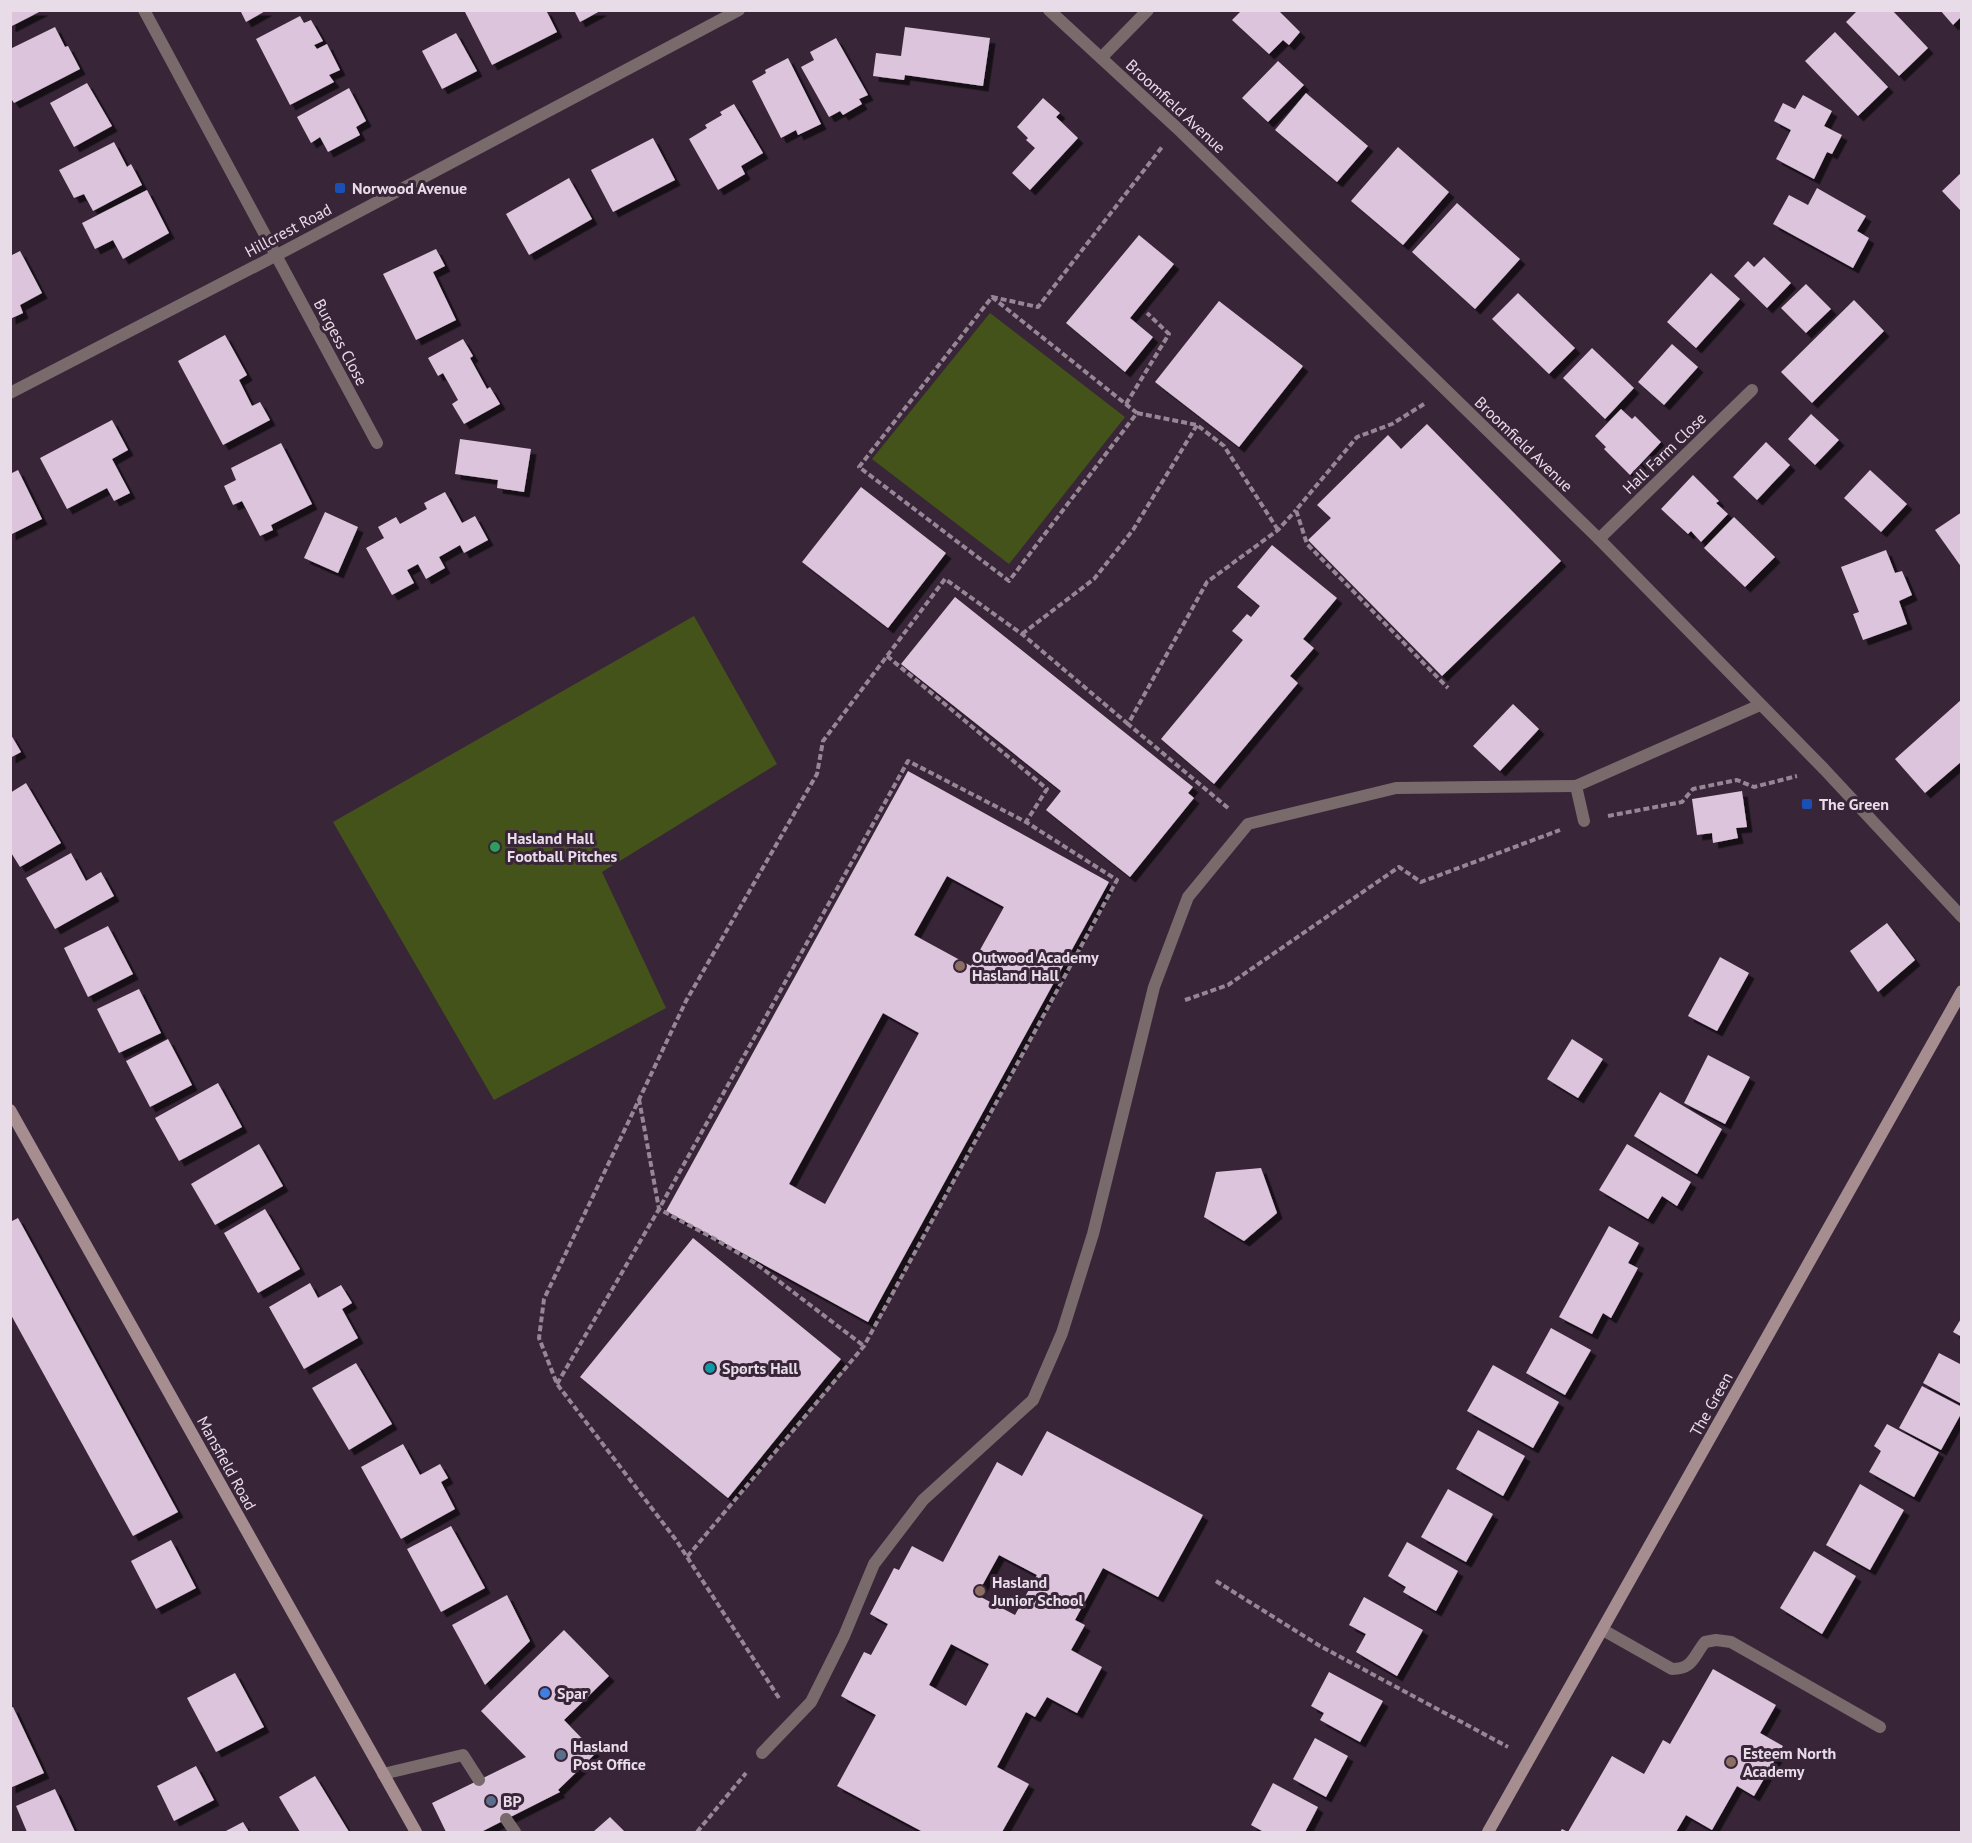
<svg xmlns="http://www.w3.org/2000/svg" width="1972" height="1843" font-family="'PT Sans',sans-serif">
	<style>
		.pitch { fill: #44531a }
		.building { fill: #ddc4dd; fill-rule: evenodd; filter: url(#shadow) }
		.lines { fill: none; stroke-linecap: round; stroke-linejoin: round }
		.path { stroke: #968696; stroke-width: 4; stroke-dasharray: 6 3; stroke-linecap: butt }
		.lane { stroke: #796a6c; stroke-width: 12 }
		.street { stroke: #796a6c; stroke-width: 12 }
		.secondary { stroke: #a58d90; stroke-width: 12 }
		.transit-dot { fill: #1a4fb4; stroke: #382538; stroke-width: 2 }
		.leisure-dot { fill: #2e9e5b; stroke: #382538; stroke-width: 2 }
		.education-dot { fill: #8d6e63; stroke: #382538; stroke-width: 2 }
		.culture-dot { fill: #0f9aa8; stroke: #382538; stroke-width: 2 }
		.shop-dot { fill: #3f7fe0; stroke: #382538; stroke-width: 2 }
		.service-dot { fill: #5c6f8a; stroke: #382538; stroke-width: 2 }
		.labels { text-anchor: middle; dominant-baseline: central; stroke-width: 6; stroke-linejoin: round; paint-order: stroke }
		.street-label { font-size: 16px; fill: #e9dce9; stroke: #382538 }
		.poi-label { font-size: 16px; font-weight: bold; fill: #e9dce9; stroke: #382538; text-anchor: start }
	</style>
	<defs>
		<filter id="shadow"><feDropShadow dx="5.5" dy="5.5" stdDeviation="0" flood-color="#0009"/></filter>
	</defs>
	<rect width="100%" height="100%" fill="#382538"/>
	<g class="pitch">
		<polygon points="990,313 1125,417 1009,564 872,459"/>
		<polygon points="694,616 777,764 602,872 666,1008 494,1100 333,822"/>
	</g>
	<g class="building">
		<polygon points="10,10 43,10 10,27"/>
		<polygon points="240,10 267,10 246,22"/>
		<polygon points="468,10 546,10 557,32 492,65 465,12"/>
		<polygon points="574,10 602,10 580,22"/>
		<polygon points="1242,10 1278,10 1300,32 1289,45 1283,40 1269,54 1232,20"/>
		<polygon points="1858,10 1892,10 1928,48 1899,76 1846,22"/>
		<polygon points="1940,10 1962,10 1962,16 1953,25"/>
		<polygon points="300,16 304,23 311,20 323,41 314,45 317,49 327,44 340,70 329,75 334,82 290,105 256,39"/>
		<polygon points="55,27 65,47 68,46 80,69 14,103 10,97 10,49"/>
		<polygon points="905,27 990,38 983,86 905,75 904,80 873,76 876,53 901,56"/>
		<polygon points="1835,32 1888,87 1858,116 1805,61"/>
		<polygon points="456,33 477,71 442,89 422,51"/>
		<polygon points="836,38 868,95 859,99 862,104 843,115 840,111 829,117 801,67 814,60 810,52"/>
		<polygon points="788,58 821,124 798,135 796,130 781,138 752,81 766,73 765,70"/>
		<polygon points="1278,61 1304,85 1268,122 1242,98"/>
		<polygon points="87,83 112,126 74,147 50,103"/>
		<polygon points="349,88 366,121 356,127 360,135 328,152 320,137 311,143 297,117"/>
		<polygon points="1306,93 1368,146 1337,182 1275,130"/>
		<polygon points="1803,95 1832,111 1824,126 1842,135 1832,154 1827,152 1814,179 1776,159 1791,130 1774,121 1783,103 1795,109"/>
		<polygon points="1043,98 1060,113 1056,117 1078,138 1030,190 1012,173 1035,148 1026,140 1028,138 1017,127"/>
		<polygon points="734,104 763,153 741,166 745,174 718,190 689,139 707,128 705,125 722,115 720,112"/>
		<polygon points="653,138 675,180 613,212 591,170"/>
		<polygon points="114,142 127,167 131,164 142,185 93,211 84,194 74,198 59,170"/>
		<polygon points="1398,147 1449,192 1403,245 1351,201"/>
		<polygon points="1962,172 1962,212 1942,191"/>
		<polygon points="569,178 592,219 529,255 506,214"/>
		<polygon points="1817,188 1866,216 1857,231 1869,238 1853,268 1773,224 1789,195 1808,205"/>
		<polygon points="147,190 169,233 123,259 113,240 95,249 82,223"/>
		<polygon points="1457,203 1520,259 1475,309 1412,252"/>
		<polygon points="1139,235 1174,264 1130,318 1153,337 1125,372 1066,323"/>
		<polygon points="436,249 445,266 433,272 456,320 416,340 383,274"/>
		<polygon points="20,251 42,293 20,305 23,313 10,319 10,256"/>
		<polygon points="1764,257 1791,283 1767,308 1734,276 1748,261 1754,267"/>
		<polygon points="1711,273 1740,299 1696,348 1667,322"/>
		<polygon points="1806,284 1831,309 1806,333 1781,308"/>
		<polygon points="1518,293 1575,348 1549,374 1492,319"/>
		<polygon points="1854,300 1884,331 1812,403 1781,372"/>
		<polygon points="1219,301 1303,366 1239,447 1155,382"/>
		<polygon points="225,335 247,375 239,380 252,406 260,402 270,420 223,445 178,361"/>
		<polygon points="463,339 473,356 470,358 487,389 490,387 500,404 464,424 452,404 458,400 443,373 438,376 428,358"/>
		<polygon points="1672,344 1698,367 1664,405 1638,382"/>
		<polygon points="1592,348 1634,388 1605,419 1563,378"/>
		<polygon points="1621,409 1632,419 1635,416 1661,442 1630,475 1604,449 1606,447 1595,436"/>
		<polygon points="1811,414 1839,440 1815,465 1788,439"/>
		<polygon points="112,420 128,450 112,459 130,493 114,501 107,488 67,509 40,458"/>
		<polygon points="1427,424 1561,561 1442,676 1308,540 1331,518 1317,505 1388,435 1401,449"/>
		<polygon points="460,439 531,449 524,492 497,488 498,480 455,474"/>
		<polygon points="1766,442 1790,465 1757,500 1733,477"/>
		<polygon points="281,443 312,504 271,525 273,530 260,536 242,501 233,505 224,486 236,480 231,468"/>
		<polygon points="18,470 42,519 10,535 10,474"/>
		<polygon points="1870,470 1907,504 1881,532 1844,498"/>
		<polygon points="1693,475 1719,501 1716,503 1728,514 1701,542 1691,531 1688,534 1661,509"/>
		<polygon points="861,487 946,553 888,628 802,562"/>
		<polygon points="445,492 462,523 475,516 488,540 464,553 460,545 439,557 445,568 426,579 418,564 407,570 414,583 392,595 366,548 384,538 378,527 396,517 400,524 427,509 424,503"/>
		<polygon points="325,512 358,527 338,573 304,558"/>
		<polygon points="1962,512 1962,568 1935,530"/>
		<polygon points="1734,517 1775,557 1745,587 1704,548"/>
		<polygon points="1272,545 1337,598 1303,639 1314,648 1290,676 1298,683 1214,784 1161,739 1243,640 1232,631 1247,614 1251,617 1260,606 1237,587"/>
		<polygon points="1886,550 1895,573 1902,571 1912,595 1899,601 1907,624 1863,640 1853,614 1859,612 1841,567"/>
		<polygon points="955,597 1193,787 1188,793 1194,798 1130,877 1046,810 1061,791 901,664"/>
		<polygon points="1962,699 1962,761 1925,793 1895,759"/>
		<polygon points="1513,704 1539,729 1500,771 1473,746"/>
		<polygon points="10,733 21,752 10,758"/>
		<path d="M908 771 1109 882 868 1322 666 1211ZM947 876 1004 907 971 966 914 935ZM883 1013 919 1033 825 1204 789 1184Z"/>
		<polygon points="26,783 61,843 20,867 10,851 10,793"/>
		<polygon points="1742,791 1747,827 1736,828 1738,838 1713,843 1712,833 1697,835 1692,799"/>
		<polygon points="71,853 86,881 101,872 114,896 55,929 26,878"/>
		<polygon points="1887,923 1915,960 1878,992 1850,951"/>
		<polygon points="108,926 133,974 88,997 64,948"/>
		<polygon points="1720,957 1749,973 1717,1031 1688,1016"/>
		<polygon points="139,989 161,1033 119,1053 97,1009"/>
		<polygon points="168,1039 192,1085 150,1107 126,1061"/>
		<polygon points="1572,1039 1603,1059 1578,1098 1547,1079"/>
		<polygon points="1708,1055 1750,1077 1725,1124 1684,1103"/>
		<polygon points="218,1083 242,1127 179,1161 155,1118"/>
		<polygon points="1660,1092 1722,1129 1697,1174 1634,1136"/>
		<polygon points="259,1144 283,1186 215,1225 191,1184"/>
		<polygon points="1627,1144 1691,1182 1677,1206 1662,1196 1648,1219 1599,1190"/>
		<polygon points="1261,1168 1277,1213 1244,1241 1204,1217 1216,1172"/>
		<polygon points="265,1209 300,1269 258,1293 224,1233"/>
		<polygon points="18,1218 178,1512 133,1536 10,1313 10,1222"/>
		<polygon points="1609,1226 1639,1243 1628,1263 1638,1268 1611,1318 1603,1313 1592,1334 1559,1317"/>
		<polygon points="693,1238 841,1359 728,1498 580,1377"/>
		<polygon points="310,1283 318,1298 341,1285 352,1303 342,1309 358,1338 304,1369 269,1307"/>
		<polygon points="1962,1317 1962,1337 1953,1332"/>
		<polygon points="1551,1328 1591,1350 1565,1395 1526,1373"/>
		<polygon points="1939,1353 1962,1365 1962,1404 1923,1383"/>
		<polygon points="356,1363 392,1424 349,1450 312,1388"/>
		<polygon points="1493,1365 1559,1402 1533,1448 1467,1411"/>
		<polygon points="1922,1386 1962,1407 1962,1412 1941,1450 1899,1428"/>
		<polygon points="1887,1424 1939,1452 1914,1497 1869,1472 1881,1451 1874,1446"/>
		<polygon points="1478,1430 1525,1456 1503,1496 1456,1469"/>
		<path d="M1047 1431 1203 1515 1158 1597 1103 1568 1075 1620 1085 1625 1071 1650 1102 1667 1077 1713 1047 1697 1035 1717 1026 1712 997 1767 1029 1784 1002 1832H923L837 1786 876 1715 841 1696 864 1652 871 1655 888 1624 870 1614 894 1568 899 1570 912 1546 943 1562 997 1462 1022 1476ZM999 1555 1037 1575 1015 1615 977 1595ZM951 1644 989 1664 966 1706 929 1685Z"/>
		<polygon points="403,1444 420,1475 440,1464 448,1478 441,1482 455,1509 401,1539 361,1467"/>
		<polygon points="1860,1484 1904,1510 1870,1570 1826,1545"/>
		<polygon points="1448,1489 1493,1514 1466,1562 1421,1537"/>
		<polygon points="451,1526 485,1588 441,1612 407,1549"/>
		<polygon points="171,1540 196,1588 156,1609 131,1561"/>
		<polygon points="1407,1542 1458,1571 1436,1611 1403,1592 1406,1587 1388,1576"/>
		<polygon points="1814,1551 1856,1576 1822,1634 1780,1608"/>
		<polygon points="507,1595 530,1641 485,1685 452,1625"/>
		<polygon points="1364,1597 1423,1630 1397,1676 1356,1652 1366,1634 1349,1625"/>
		<polygon points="564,1630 609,1676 564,1720 596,1753 558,1790 560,1792 481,1832 446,1832 432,1803 526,1757 481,1711"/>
		<polygon points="1713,1669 1776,1705 1760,1733 1783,1746 1754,1796 1737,1786 1712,1830 1686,1815 1676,1832 1560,1832 1562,1829 1568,1832 1612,1756 1644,1774 1663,1740 1670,1744"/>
		<polygon points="1329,1672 1383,1701 1360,1742 1320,1720 1324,1713 1311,1706"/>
		<polygon points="235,1673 264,1727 216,1752 187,1698"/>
		<polygon points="13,1707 44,1773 10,1788 10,1708"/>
		<polygon points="1315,1738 1348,1756 1326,1797 1293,1779"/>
		<polygon points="196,1766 214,1800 174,1821 157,1786"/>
		<polygon points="315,1776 349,1832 300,1832 279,1797"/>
		<polygon points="1273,1783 1318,1807 1305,1832 1264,1832 1251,1825"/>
		<polygon points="55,1789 75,1832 27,1832 16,1806"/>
		<polygon points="610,1817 625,1832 593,1832"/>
		<polygon points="243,1822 249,1832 224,1832"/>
	</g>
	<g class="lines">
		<g class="path">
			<polyline points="992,297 1137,413 1009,581 859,467 992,297 1038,307 1162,147"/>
			<polyline points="1126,404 1169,334 1147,313"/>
			<polyline points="1424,404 1392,424 1357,437 1296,510 1307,544 1448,688"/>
			<polyline points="1137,413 1197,425 1224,446 1278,530"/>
			<polyline points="1022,634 1094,579 1133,530 1197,425"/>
			<polyline points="887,656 1047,789 1026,822"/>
			<polyline points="1228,808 1128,724 1207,582 1278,530 1296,510"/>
			<polyline points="1608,816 1682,802 1693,789 1737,780 1754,787 1797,776"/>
			<polyline points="1185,1000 1228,985 1399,867 1421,882 1560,830"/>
			<polyline points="639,1099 659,1209 715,1239 755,1263 864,1346"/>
			<polyline points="557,1384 659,1209 908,761 1026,822 1117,880 864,1346 687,1557"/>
			<polyline points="1216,1581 1320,1646 1508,1747"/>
			<polyline points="779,1698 676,1540 557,1384 539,1338 544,1299 686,1001 817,774 823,741 945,579 1022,634 1128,724"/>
			<polyline points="697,1832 746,1773"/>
		</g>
		<g class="lane">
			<polyline points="1584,821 1576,786 1760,705"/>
			<path d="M1603 1630 1672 1669C1693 1669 1693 1657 1705 1642L1716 1640 1731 1642 1880 1727"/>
			<polyline points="762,1753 811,1702 844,1636 874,1564 923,1500 1033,1400 1062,1333 1093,1234 1154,987 1188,897 1248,824 1396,788 1576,786"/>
			<polyline points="383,1774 463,1755 479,1780"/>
			<polyline points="506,1819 515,1832"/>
		</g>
		<g class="street">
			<polyline points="144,10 377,443"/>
			<polyline points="1049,10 1177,128 1599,539 1824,769 1962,917"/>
			<polyline points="1101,58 1148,10"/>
			<polyline points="10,393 277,255 739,10"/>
			<polyline points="1599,539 1752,390"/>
		</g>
		<g class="secondary">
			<polyline points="10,1110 416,1832"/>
			<polyline points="1488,1832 1962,991"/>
		</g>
	</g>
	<g class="transit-dot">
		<rect x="334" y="182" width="12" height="12" rx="3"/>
		<rect x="1801" y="798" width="12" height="12" rx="3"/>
	</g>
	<circle class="leisure-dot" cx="495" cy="847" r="6"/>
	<g class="education-dot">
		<circle cx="960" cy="966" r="6"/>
		<circle cx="980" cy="1591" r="6"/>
		<circle cx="1731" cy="1762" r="6"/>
	</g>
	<circle class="culture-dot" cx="710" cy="1368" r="6"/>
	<circle class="shop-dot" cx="545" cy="1693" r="6"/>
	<g class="service-dot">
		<circle cx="561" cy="1755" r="6"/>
		<circle cx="491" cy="1801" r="6"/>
	</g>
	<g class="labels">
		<g class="street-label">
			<text transform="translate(1176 106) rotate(43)">Broomfield Avenue</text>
			<text transform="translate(288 230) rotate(-28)">Hillcrest Road</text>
			<text transform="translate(341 342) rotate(62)">Burgess Close</text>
			<text transform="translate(1524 444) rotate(44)">Broomfield Avenue</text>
			<text transform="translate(1664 453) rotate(-44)">Hall Farm Close</text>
			<text transform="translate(1711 1404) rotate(-61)">The Green</text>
			<text transform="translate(227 1463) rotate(61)">Mansfield Road</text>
		</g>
		<g class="poi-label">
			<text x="352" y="188">Norwood Avenue</text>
			<text x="1819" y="804">The Green</text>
			<text x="507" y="838">Hasland Hall<tspan x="507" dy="18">Football Pitches</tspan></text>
			<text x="972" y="957">Outwood Academy<tspan x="972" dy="18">Hasland Hall</tspan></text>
			<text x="722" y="1368">Sports Hall</text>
			<text x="992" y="1582">Hasland<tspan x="992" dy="18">Junior School</tspan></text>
			<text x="557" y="1693">Spar</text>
			<text x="573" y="1746">Hasland<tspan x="573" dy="18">Post Office</tspan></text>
			<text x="1743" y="1753">Esteem North<tspan x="1743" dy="18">Academy</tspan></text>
			<text x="503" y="1801">BP</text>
		</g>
	</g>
	<rect width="1972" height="1843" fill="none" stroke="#e9dce9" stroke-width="24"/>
</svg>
